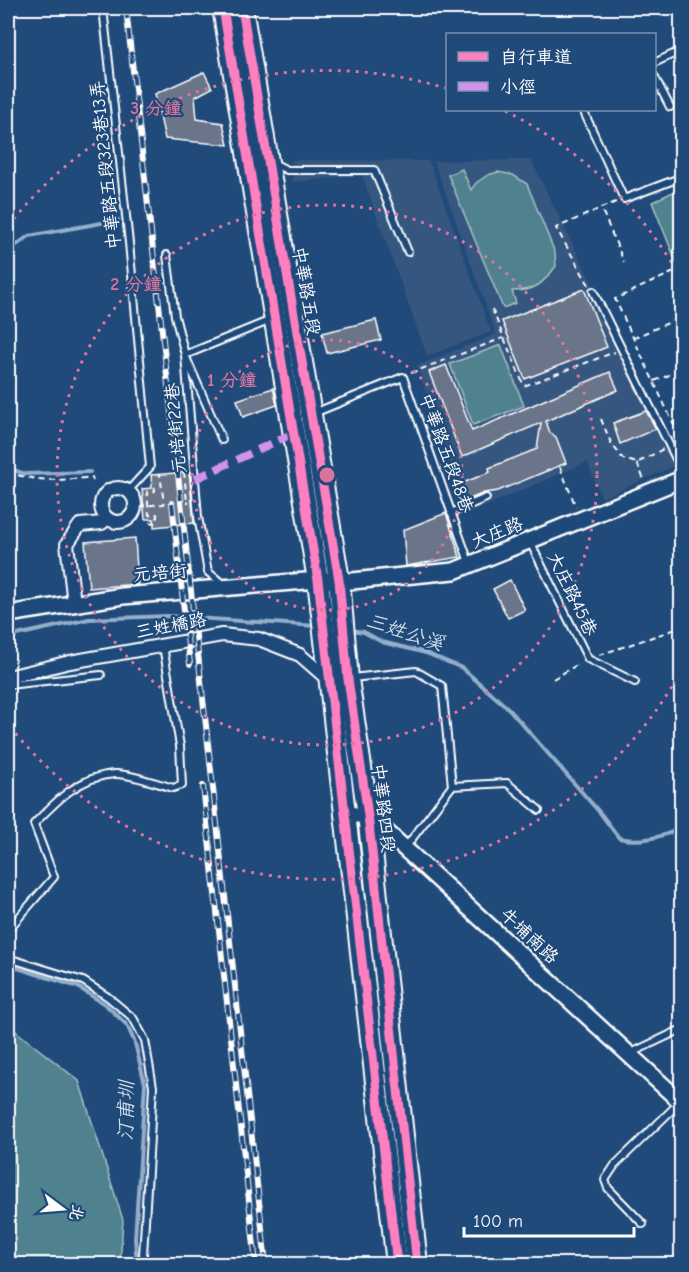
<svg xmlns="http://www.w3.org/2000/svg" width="689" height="1272" font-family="'Comic Neue','LXGW WenKai TC',sans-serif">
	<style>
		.built { fill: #36577f }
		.green { fill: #50828e; stroke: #a8c0c6; stroke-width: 1.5 }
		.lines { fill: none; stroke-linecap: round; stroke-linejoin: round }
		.stream { stroke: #94aecb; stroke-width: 4 }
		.building { fill: #6a748a; stroke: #fff; stroke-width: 1.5 }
		.service-casing { stroke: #fff; stroke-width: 10 }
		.minor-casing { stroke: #fff; stroke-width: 16 }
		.tertiary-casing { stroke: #fff; stroke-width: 20 }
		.primary-casing { stroke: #fff; stroke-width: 24 }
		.path { stroke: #fff; stroke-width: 2; stroke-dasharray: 6 4.5; stroke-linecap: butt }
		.service { stroke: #1f4a7a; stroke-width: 6 }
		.minor { stroke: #1f4a7a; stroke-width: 12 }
		.tertiary { stroke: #1f4a7a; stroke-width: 15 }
		.primary { stroke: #1f4a7a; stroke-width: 20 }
		.rail-casing { stroke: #fff; stroke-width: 6 }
		.rail { stroke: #1f4a7a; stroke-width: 4; stroke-dasharray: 11; stroke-linecap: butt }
		.quiet { stroke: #d193ec; stroke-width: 8; stroke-dasharray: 15 8; stroke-linecap: butt }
		.cycleway-casing { stroke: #1f4a7a; stroke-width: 13 }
		.cycleway { stroke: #ff80c0; stroke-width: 9 }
		.ring { fill: none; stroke: #da749d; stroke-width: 3; stroke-dasharray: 3 6 }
		.labels { text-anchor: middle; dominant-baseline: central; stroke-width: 4.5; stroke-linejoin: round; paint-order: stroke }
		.street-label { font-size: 18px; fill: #fff; stroke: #1f4a7a }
		.water-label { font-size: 20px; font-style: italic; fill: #d2dde9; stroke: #1f4a7a }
		.centre { fill: #da749d; stroke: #1f4a7a; stroke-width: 3 }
		.ring-label { font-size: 18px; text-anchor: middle; font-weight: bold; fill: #da749d; stroke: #1f4a7a; stroke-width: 4.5; stroke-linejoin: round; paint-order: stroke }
	</style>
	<rect width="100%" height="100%" fill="#1f4a7a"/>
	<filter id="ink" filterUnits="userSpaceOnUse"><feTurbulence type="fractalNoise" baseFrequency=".0167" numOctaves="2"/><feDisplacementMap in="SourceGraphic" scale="12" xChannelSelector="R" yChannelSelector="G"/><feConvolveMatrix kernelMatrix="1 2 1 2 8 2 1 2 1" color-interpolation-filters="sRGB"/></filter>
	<g filter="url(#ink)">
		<g class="built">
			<polygon points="292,160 429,161 491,332 427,356 362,175 293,182"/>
			<polygon points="531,160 681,463 602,498 587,462 467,514 417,366 496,334 434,161"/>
		</g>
		<g class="green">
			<path d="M462 169 471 190 476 183 488 175 498 172 513 175 527 184 555 253 556 266C543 284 535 291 512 291L516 303 503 308 448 175Z"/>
			<polygon points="681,188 681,274 652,202"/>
			<polygon points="501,345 524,406 473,425 450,364"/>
			<polygon points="8,1025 79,1081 123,1220 120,1264 8,1264"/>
		</g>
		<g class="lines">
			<g class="stream">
				<polyline points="8,251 29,236 118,220"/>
				<polyline points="8,468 25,474 90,472"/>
				<path d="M351 630 364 632 382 642 426 653 462 668 509 709 601 814 619 838C641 843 661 837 682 828"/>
				<polyline points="8,637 89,619 167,616 316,626"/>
				<polyline points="8,965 78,987 106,1005 127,1025 135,1043 145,1084 135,1239 137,1264"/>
			</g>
		</g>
		<g class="building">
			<polygon points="204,72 212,88 195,97 197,119 223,123 228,145 165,139 155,94"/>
			<polygon points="584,289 607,347 525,379 502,321"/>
			<polygon points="376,320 381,340 327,353 322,333"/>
			<polygon points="446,365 472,431 610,372 618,390 546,421 550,433 556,437 566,463 498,491 484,493 465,501 458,485 490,472 489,468 537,449 541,423 462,457 429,372"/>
			<polygon points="273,388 277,405 243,417 237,400"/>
			<polygon points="646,411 656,429 620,444 613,423"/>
			<polygon points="189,472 194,523 154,527 154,519 145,519 142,489 152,488 151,475"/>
			<polygon points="446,513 460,557 406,566 403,530"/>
			<polygon points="135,538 138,584 89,588 85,542"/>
			<polygon points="510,580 525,610 508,618 493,589"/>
		</g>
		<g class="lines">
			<g class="service-casing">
				<g id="service">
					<polyline points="103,8 129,243 150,467 128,491"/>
					<polyline points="654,63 682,50"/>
					<polyline points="654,76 670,107"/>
					<polyline points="583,110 624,199 682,177"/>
					<polyline points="273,163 287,170 374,170 408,252"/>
					<polyline points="167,255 175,316 185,355 198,517 208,572 224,585"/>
					<polyline points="593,291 682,471"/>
					<polyline points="314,413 403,377 470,565"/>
					<polyline points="222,440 185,355 271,320"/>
					<polyline points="451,513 486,498"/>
					<polyline points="530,542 588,659 635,682"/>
					<polyline points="352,678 416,671 442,686 452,786 507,783 539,810"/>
					<polyline points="8,685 101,675"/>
					<polyline points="405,848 452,786"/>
					<polyline points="678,880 682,887"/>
					<path d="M8 930 54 877 34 824C57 800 80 776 115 774 128 773 159 784 173 788L182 785 180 746 163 646"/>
					<polyline points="8,958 83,981 108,997 133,1018 145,1040 153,1087 143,1255 144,1264"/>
					<polyline points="629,1054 682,1029"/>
					<polyline points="643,1224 608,1188 605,1180 615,1165 680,1102"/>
				</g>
			</g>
			<g class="minor-casing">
				<g id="minor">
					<circle cx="118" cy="505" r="17"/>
					<polyline points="74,603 67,544 80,525 102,523 106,518"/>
					<polyline points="8,677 70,662 222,635 259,639 300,655 331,682"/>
				</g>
			</g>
			<g class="tertiary-casing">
				<g id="tertiary">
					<polyline points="8,614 123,596 318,580 352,581 454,571 682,479"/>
					<polyline points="343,815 368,815 682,1103"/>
				</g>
			</g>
			<g class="primary-casing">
				<g id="primary">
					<polyline points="223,8 318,580 397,1264"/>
					<polyline points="242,8 339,580 348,679 368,815 417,1264"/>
				</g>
			</g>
			<g class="path">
				<polyline points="616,202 601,208 624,262"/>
				<polyline points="674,272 615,299 682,442"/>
				<polyline points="589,285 556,228 601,208"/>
				<polyline points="492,309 524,386 615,352"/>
				<polyline points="633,338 682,317"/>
				<polyline points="411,373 503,338"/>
				<polyline points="654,381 682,370"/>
				<polyline points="601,419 611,443 623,459 637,463 663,449"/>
				<polyline points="673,424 682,420"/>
				<polyline points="637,463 645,482"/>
				<polyline points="560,467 576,507"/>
				<path d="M8 472C35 482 63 481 92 477L93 481"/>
				<polyline points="184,472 187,503 189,502"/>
				<polyline points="139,506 164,504 160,474"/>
				<polyline points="150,523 157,522 157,514 149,515 147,492 155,491 154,482"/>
				<polyline points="599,655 682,627"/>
				<polyline points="553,679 580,663"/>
			</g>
			<use href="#service" class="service"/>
			<use href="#minor" class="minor"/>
			<use href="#tertiary" class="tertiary"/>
			<use href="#primary" class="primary"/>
			<g class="rail-casing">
				<g id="rail">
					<polyline points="126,8 266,1264"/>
					<polyline points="172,503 190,664"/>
					<polyline points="203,786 256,1264"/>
				</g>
			</g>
			<use href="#rail" class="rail"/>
			<polyline class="quiet" points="195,479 294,433"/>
			<g class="cycleway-casing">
				<g id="cycleway">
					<polyline points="223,8 318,580 397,1264"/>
					<polyline points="242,8 339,580 348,679 368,815 417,1264"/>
				</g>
			</g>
			<use href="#cycleway" class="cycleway"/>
		</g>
	</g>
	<g class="ring">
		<circle cx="327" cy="475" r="135"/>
		<circle cx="327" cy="475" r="270"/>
		<path d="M681 671A405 405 0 0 1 8 724M8 226A405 405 0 0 1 445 88M505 111A405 405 0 0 1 681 279"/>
	</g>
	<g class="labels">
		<g class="street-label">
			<text transform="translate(106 165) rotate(-96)">中華路五段323巷13弄</text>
			<text transform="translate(306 291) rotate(80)">中華路五段</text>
			<text transform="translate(176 428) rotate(-95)">元培街22巷</text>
			<text transform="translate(446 453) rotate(70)">中華路五段48巷</text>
			<text transform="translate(497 533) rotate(-22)">大庄路</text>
			<text transform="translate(160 573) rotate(-5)">元培街</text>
			<text transform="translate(572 594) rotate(64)">大庄路45巷</text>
			<text transform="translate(171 626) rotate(-11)">三姓橋路</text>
			<text transform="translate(383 808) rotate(83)">中華路四段</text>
			<text transform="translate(529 936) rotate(43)">牛埔南路</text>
		</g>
		<g class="water-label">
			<text transform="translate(405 632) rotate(18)">三姓公溪</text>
			<text transform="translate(126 1111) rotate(-89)">汀甫圳</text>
		</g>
	</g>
	<circle cx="327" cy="475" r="9" class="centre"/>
	<g class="ring-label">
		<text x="156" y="114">3 分鐘</text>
		<text x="136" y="290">2 分鐘</text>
		<text x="232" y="386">1 分鐘</text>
	</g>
	<rect width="689" height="1272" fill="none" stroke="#1f4a7a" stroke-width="30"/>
	<rect x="15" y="15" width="659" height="1242" fill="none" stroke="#fff" stroke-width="2" filter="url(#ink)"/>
	<rect x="446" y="33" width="210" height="78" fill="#1f4a7a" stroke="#7992af" stroke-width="1.5"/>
	<rect x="458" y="52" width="30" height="9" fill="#ff80c0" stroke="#7992af" stroke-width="1.5"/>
	<text x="500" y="63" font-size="18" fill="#ffffff">自行車道</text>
	<rect x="458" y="82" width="30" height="9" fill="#d193ec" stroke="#7992af" stroke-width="1.5"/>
	<text x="500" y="93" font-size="18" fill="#ffffff">小徑</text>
	<g transform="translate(63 1209) rotate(106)" stroke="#1f4a7a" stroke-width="4.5" paint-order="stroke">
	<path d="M0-4.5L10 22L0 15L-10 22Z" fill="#ffffff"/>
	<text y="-9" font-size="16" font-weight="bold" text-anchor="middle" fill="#ffffff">北</text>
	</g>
	<path d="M464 1227v9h170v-9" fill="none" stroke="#ffffff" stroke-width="3"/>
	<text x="473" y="1227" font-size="18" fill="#ffffff" stroke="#1f4a7a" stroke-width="4.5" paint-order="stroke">100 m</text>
</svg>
